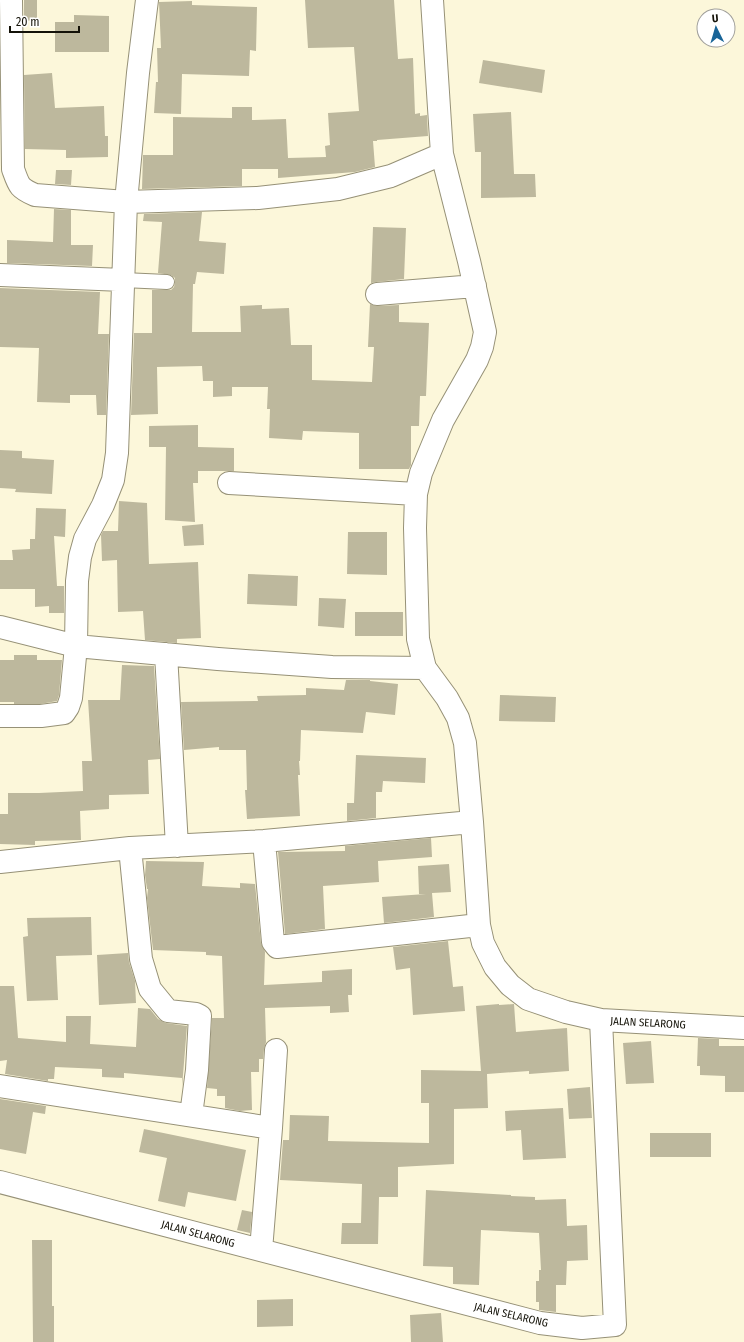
<svg xmlns="http://www.w3.org/2000/svg" width="744" height="1342" viewBox="0 0 744 1342" font-family="'Fira Sans Condensed',sans-serif">
<rect width="100%" height="100%" fill="#fcf7da"/>
<path fill="#bdb89d" d="M24,0h13v20l-13,1z
M305,0h89l4,59 15,-1 2,56 5,-1v3l7,-1 1,21 -51,4v1h-4l2,26 -20,5 -77,6v-9h-36v17l-100,3 1,-34h30v-38l59,1v-11h20v13l34,-1 2,39 38,-1 -1,-11 5,-1 -2,-32 31,-2 -5,-64 -46,1z
M192,1v4l65,2 -1,44 -6,-1 -1,26 -67,-2 -1,40 -27,-1 2,-31h2l-1,-34h4l-2,-46z
M74,15l35,1v36h-54v-30h19z
M483,60l62,10 -3,23 -63,-10z
M52,73l3,35 49,-2 1,30h3v21l-42,1v-8l-41,-1 -1,-74z
M511,112l3,62h21l1,23 -55,1v-46h-6l-2,-38z
M56,170h16l-1,15 -16,-1z
M54,209l17,1v35h22l-1,21 -85,-3v-23l46,2z
M202,212l-3,29 27,2 -2,31 -27,-2 -2,12h-2l-1,48h49l-1,-26 22,-1v4l27,-1 2,37h21v35l60,2 2,-35h-6l2,-43 8,2 21,-1v17l30,1 -3,73h-6l-1,30h-8v39l-2,4h-50v-36l-56,-2 -1,9 -33,-2 1,-29h-3l1,-22h-36v9l-19,1v-16h-10l-1,-15 -45,1 1,47 -27,1 3,-82h18v-43h19l3,-3 1,-4v-5l-4,-3 -13,-2 4,-51 -19,-1 1,-7z
M373,227l33,1 -2,51 -28,3 -5,1z
M0,288l100,4 -2,42h11l-3,81h-9l-1,-20h-26v8l-33,-1 2,-54 -39,-1z
M198,425v22l36,1v23h-36v12h-5l2,39 -30,-2 1,-73h-17v-21z
M0,450l22,1v7l32,2 -2,34 -37,-2 1,-3 -16,-1z
M119,501l28,2 2,61 49,-2 3,76 -24,1v4l-32,-3 -2,-29 -25,1 -1,-52 -15,1 -1,-26 2,-4h15z
M36,508l30,1 -1,28 -11,-1 3,50h7v27h-15v-7l-14,1v-18h-35v-29h13l-1,-10 18,-1v-10h5z
M203,524l1,21 -20,1 -2,-20z
M348,532h39v43l-40,-1z
M248,574l50,2 -1,30 -50,-2z
M319,598l27,1 -2,29 -26,-2z
M355,612h48v24h-48z
M14,655h23v5h25l-3,35 -2,6 -17,3h-26v-2h-14v-42h14z
M122,665l32,1 6,93 -12,1 1,34 -40,1v14l-29,2 1,29 -46,1v4l-35,-1v-30h8v-21h31l44,-2 -1,-30h10l-4,-61h32z
M346,680h24v1l28,3 -3,31 -29,-3 -3,21 -62,-3 -1,31h-1l1,14h-2l2,41 -53,3 -2,-29h2l-1,-40h-27v-3l-35,3 -3,-48 77,-1 -1,-5 49,-1v-7l38,2z
M500,695l56,2 -1,25 -56,-1z
M356,755l70,3 -1,25 -42,-2 -1,11h-6v26l-29,3v-18h7z
M431,838l1,19 -54,4 1,21 -56,4 2,43 -40,5 -7,-82 67,-1v-5z
M146,861l58,1 -2,24 38,2v-5l15,1 6,59 4,9 -1,33 58,-3v-11l30,-2v26h-4l1,17 -19,1v-7l-65,2 1,34 -2,7 -1,10h-4v13h-8l1,38 -12,1 -15,-3v-12h-8v-7l-10,-1 5,-70h12l-2,-62 -16,-1v-3l-53,-2 -6,-52 1,-9h-1l-2,-14z
M449,864l2,28 -19,1 2,24 -50,6 -2,-26 44,-3h-7l-1,-28z
M91,917l1,38 -36,1 2,44 -31,1 -4,-64 5,-1 -1,-18z
M448,941l5,46 10,-1 2,25 -52,4 -3,-47 -14,2 -3,-23z
M128,953l1,9 6,19 1,22 -37,2 -2,-50z
M0,986h14l4,52 48,4v-26h25l-1,28 46,3 2,-39 12,1 8,10 8,4 21,3 -5,61v-9l-58,-5v5l-22,-1v-8l-47,-2 -1,12h-6v2l-43,-7 2,-14 -7,1z
M499,1004v1l15,-1 2,28 51,-4 2,43 -40,3v-3l-42,3 1,34 -34,1v55l-56,3v30h-19l-1,47h-37l1,-21h19l1,-39 -82,-4 3,-40h6l1,-25 39,1 -1,25 101,2v-40h-8v-33l60,1 -5,-65z
M698,1038l21,1v7h25v46h-19v-16l-25,-1v-9h-3z
M651,1041l3,42 -28,1 -3,-41z
M590,1087l2,31 -23,1 -2,-30z
M0,1099l46,7 -1,8 -12,-2 -7,42 -26,-5z
M563,1108l3,50 -43,2 -2,-30 -15,1 -1,-20z
M144,1129l102,21 -10,51 -48,-9 -3,15 -27,-6 9,-43 -28,-6z
M650,1133h61v24h-61z
M426,1190l85,5v1l24,1v3l31,-1 1,27 20,-1 1,35 -21,1 -1,24h-10v27l-17,-2v-8h-3v-21h3v-11h2l-2,-37 -58,-3 -2,55 -26,-1v-17l-30,-1z
M242,1210l10,2 -2,21 -13,-3z
M32,1240h20v66h2v36h-21z
M293,1299v27l-36,1v-27z
M441,1313l2,29h-32l-1,-27z"/>
<g fill="none" stroke-linecap="round" stroke-linejoin="round">
<defs>
<path id="service" d="M123,280l44,2"/>
<path id="minor" d="M11,0l2,169c6,17 6,19 22,26l91,7 132,-4 80,-9 53,-13 51,-22
M432,0l10,154 27,107 16,71 -3,15 -5,13 -34,60 -22,53 -5,21 -1,34 3,111 7,29 22,30 11,20 7,25 7,79 7,103 4,18 12,24 15,18 18,14 38,13 35,8
M0,275l123,5
M377,294l98,-8
M229,483l187,11
M0,627l76,19 142,13 114,8 93,1
M166,654l11,192
M0,716h41l23,-3 4,-6 3,-9 5,-52 1,-65 3,-24 5,-18 18,-34 10,-25 4,-27 9,-251 12,-129 9,-73
M264,841l9,101 4,5 202,-22
M130,848l11,111 9,30 18,22 28,3 4,2 -3,54 -6,45
M0,862l130,-14 134,-7 208,-19
M0,1086l271,42
M0,1182l540,141 42,5 33,-3 -14,-305 143,8
M261,1250l10,-122 5,-78"/>
</defs>
<use href="#service" stroke="#969177" stroke-width="16"/>
<use href="#minor" stroke="#969177" stroke-width="24"/>
<use href="#service" stroke="#fff" stroke-width="14"/>
<use href="#minor" stroke="#fff" stroke-width="22"/>
</g>
<g text-anchor="middle" dominant-baseline="central" stroke-width="3" stroke-linejoin="round" paint-order="stroke">
<g font-size="11" fill="#141208" stroke="#fff">
<text transform="translate(648 1023) rotate(3)">JALAN SELARONG</text>
<text transform="translate(198 1234) rotate(15)">JALAN SELARONG</text>
<text transform="translate(511 1315) rotate(13)">JALAN SELARONG</text>
</g>
</g>
<g transform="translate(716 28) rotate(355)"><circle r="19" fill="#ffffff" stroke="#a1a09c"/>
<path d="M0-3L7 15L0 10L-7 15Z" fill="#186497"/>
<text y="-6" font-size="11" font-weight="bold" text-anchor="middle" fill="#141208">U</text>
</g>
<path d="M10 26v6h69v-6" fill="none" stroke="#141208" stroke-width="2"/>
<text x="16" y="26" font-size="12" fill="#141208" stroke="#ffffff" stroke-width="3" paint-order="stroke">20 m</text>
</svg>
